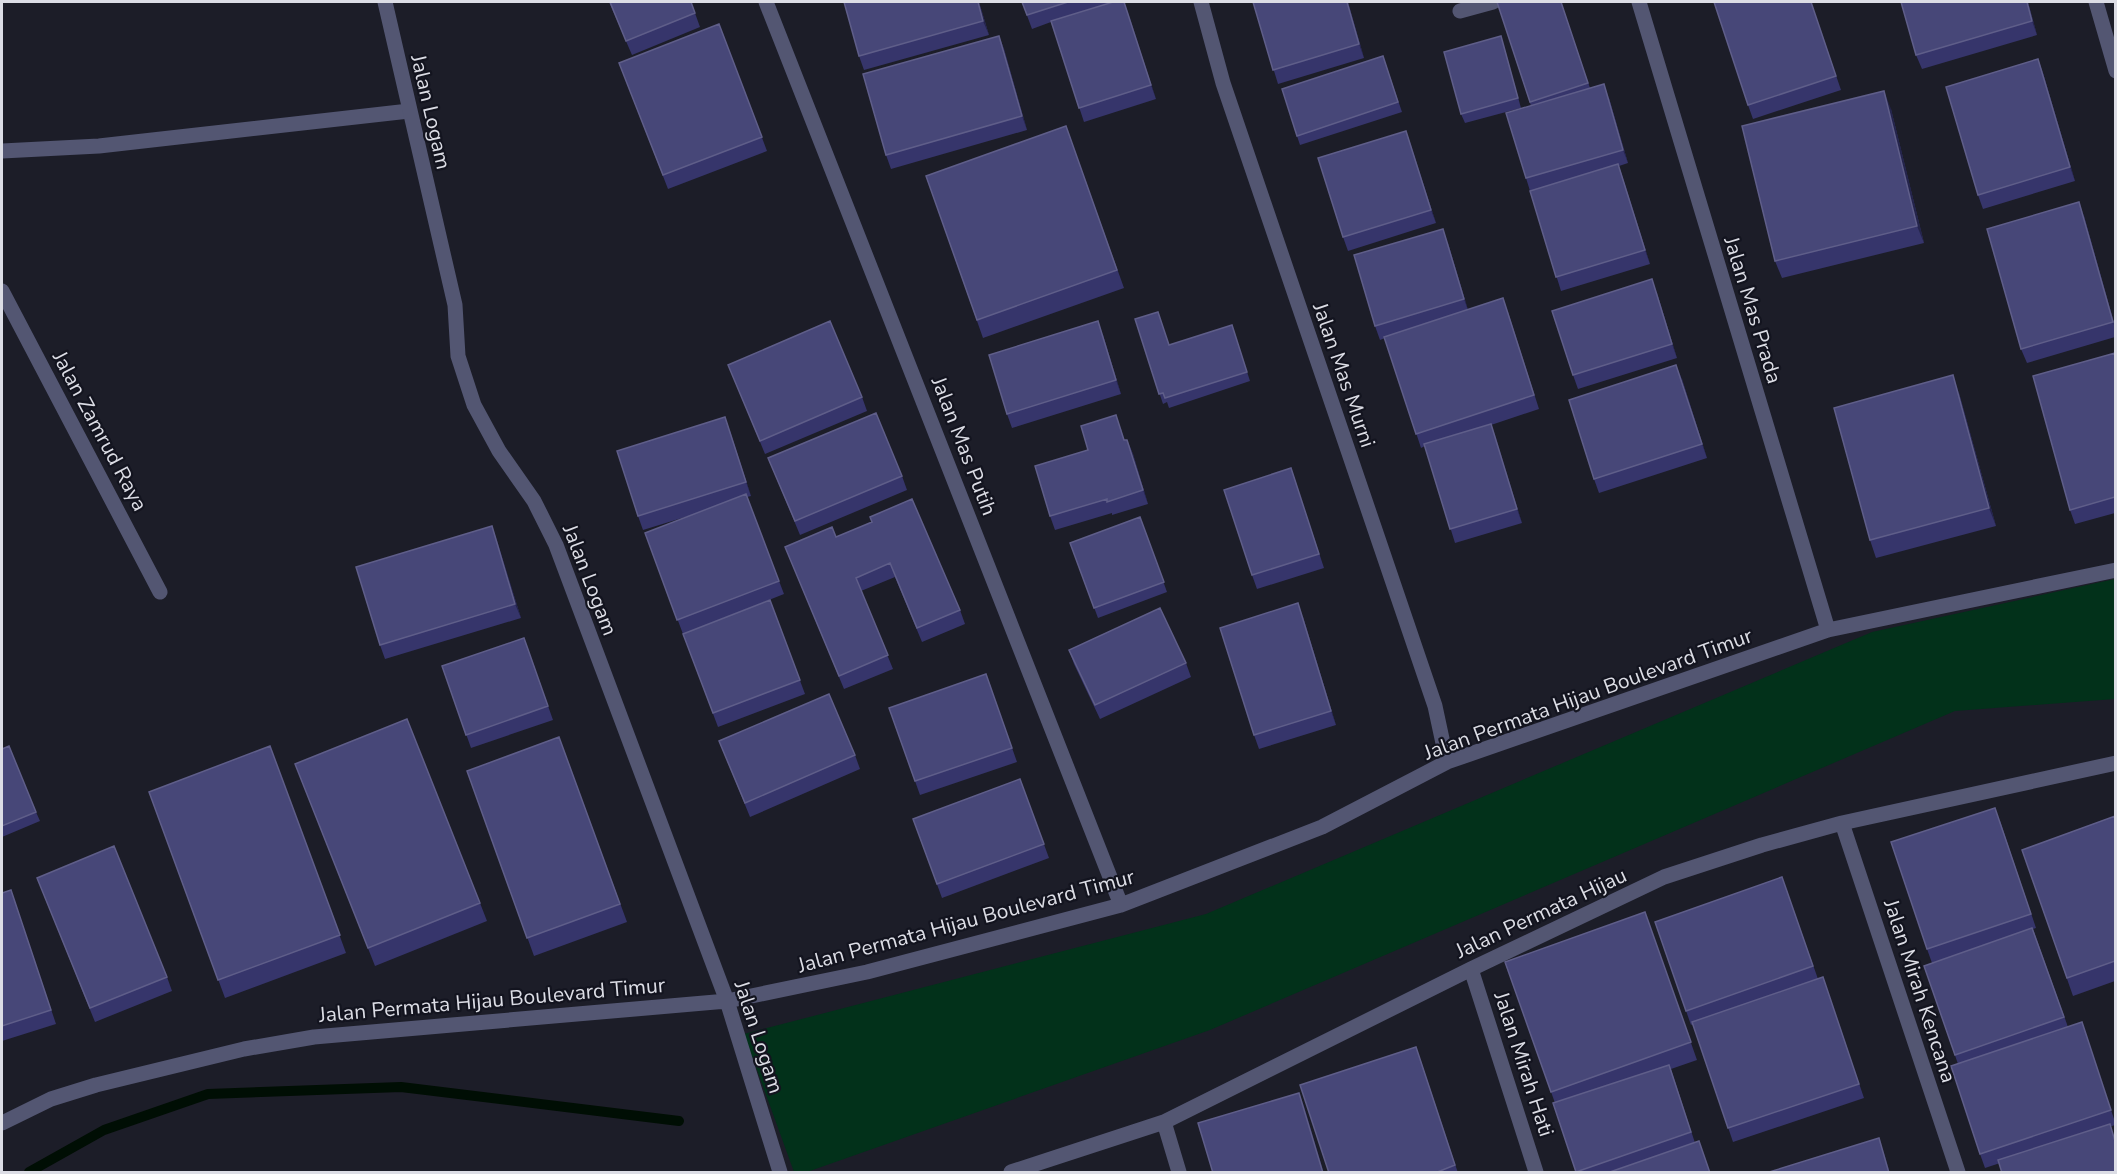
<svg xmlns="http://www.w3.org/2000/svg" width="2117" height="1174" viewBox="0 0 2117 1174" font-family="'Nunito Sans',sans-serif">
<rect width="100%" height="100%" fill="#1c1d28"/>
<path fill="#02311a" d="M2115,579v120l-160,12 -745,319 -403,142h-13l-50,-138 462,-120 666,-282z"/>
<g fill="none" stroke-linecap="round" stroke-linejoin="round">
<path stroke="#000e04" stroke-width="10" d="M29,1172l75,-42 104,-36 193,-7 278,34"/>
<path stroke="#535672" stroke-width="15" d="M2,151l97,-5 310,-35"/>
<path stroke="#535672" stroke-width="15" d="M385,2l70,303 3,51 16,49 25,46 35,50 22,44 171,456 53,171
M766,2l355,903
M1201,2l22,81 212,623 12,56
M1639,2l189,628
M2096,2l20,69
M1460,11l33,-9
M2,291l158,301
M1842,823l116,349
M1471,969l65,203
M1164,1122l15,50
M2,1123l49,-24 45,-14 148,-36 70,-12 413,-36 140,-29 254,-67 201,-78 125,-65 381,-132 288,-60
M1011,1172l153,-50 307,-153 193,-92 98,-32 80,-22 274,-60"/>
</g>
<path fill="#36356b" d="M609,2h82l9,25 -68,28z
M844,2h135l10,33 -125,35 -5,-14z
M1022,2h102l32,97 -72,23 -33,-100 -19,7z
M1253,2h95l16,56 -86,26z
M1497,2h64l29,86 19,10 19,65 -9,3 31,98 -89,27 -35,-113 5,-72z
M1811,2l30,88 -88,29 -5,-14z
M1901,2h127l9,33 -115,34 -6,-14z
M719,24l48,127 -99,38 -49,-126z
M999,36l5,13 23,81 -136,39 -5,-14z
M1504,46l17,62 -56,15 -4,-9z
M1383,56l19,56 -102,33 -3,-9z
M2038,59l5,14 32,108 -92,28 -5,-14z
M1891,109l33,134 -142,35 -7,-17z
M1066,126l58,162 -141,50 -57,-162z
M1406,131l30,92 -88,28 -5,-14z
M2084,216l31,110v11l-88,26 -6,-14z
M1448,243l20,67 40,2 31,97 -48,16 31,98 -67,20 -30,-97 -4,2 -36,-110 -5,2 -5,-14z
M1657,293l20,65 -99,31 -5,-14z
M1135,319l34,26 63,-20 18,56 -81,27 -2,-6 -4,2z
M1103,335l18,59 -109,34 -5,-14z
M2115,353v160l-40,11 -5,-14z
M728,365l134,32 5,14 -102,43z
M1682,379l25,79 -108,35 -5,-14z
M1959,393l37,133 -120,32 -6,-18z
M1121,429l3,11h3l6,14 15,50 -36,11v-2l-57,17 -5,-14 38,-66z
M730,431l21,65 -4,1 37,97 -101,40 -38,-101 50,-19 -52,16 -5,-14z
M768,458l134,18 5,14 -107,45z
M1291,468l33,100 -67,21 -5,-14z
M1140,517l27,75 -69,26 -28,-75z
M872,522l88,88 5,14 -43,18 -27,-65 -34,14 32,78 -49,20 -59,-142 51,-10z
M492,526l29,92 -136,41 -5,-14z
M770,600l35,94 -87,33 -35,-93z
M1303,617l33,108 -77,24 -5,-14z
M524,638l29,82 -82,28 -29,-82z
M1069,650l117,13 5,14 -91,42 -26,-55z
M986,674l31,88 -97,33 -31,-87z
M559,737l68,185 -93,34 -67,-185z
M719,741l136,14 5,14 -110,48z
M270,746l76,207 -121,45 -76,-206z
M2,749l34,63 4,9 -38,16z
M295,764l185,139 7,18 -112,45z
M1020,779l29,79 -107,40 -29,-79z
M2115,816v165l-42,15 -51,-146z
M2000,821l36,107 -3,1 35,98 14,-5 33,100v3l-130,43 -5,-14 -22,-90 -34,-98 8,-3 -5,-14z
M1782,877l36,102 5,-2 41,121 -131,44 -40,-118 -2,1 -36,-103z
M37,878l130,99 5,14 -77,31z
M11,890l45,134 -54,17v-148z
M1645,912l52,148 -26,9 24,74 15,30h-134l-23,-70h2l-50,-141z
M1421,1061l37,112h-129z"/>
<path fill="#24244b" d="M978,2h1l10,33 -6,-14z
M1124,2l4,10 28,87 -5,-14z
M1347,2h1l16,56 -5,-14z
M2027,2h1l9,33 -5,-14z
M999,36l5,13 23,81 -5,-14z
M2038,59l5,14 32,108 -5,-14z
M1604,84l5,14 19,65 -5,-13z
M1884,91l7,18 33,134 -7,-17z
M1406,131l5,14 25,78 -5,-13z
M1618,164l5,14 27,86 -5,-14z
M2079,202l5,14 31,112 -2,-6z
M1443,229l5,14 21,70 -5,-14z
M1652,279l5,14 20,65 -5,-14z
M1098,321l5,14 18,59 -5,-14z
M1676,365l6,14 25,79 -5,-14z
M1953,375l6,18 37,133 -7,-18z
M725,417l5,14 21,65 -5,-14z
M1491,424l5,14 26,85 -5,-14z
M1127,440l6,14 15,50 -5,-14z
M492,526l5,14 24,78 -6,-14z
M1298,603l5,14 33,108 -5,-14z
M1299,1093l5,13 20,67h-1z
M1879,1138l6,18 5,17h-1z"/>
<path fill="#474778" stroke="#5f5e89" stroke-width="1.5" d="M610,2h81l4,11 -69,28z
M844,2h134l5,19 -124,35z
M1022,2h46l-41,13z
M1113,2h11l27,83 -72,23 -28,-87z
M1253,2h94l12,42 -86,26z
M1497,2h64l27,81 -58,19z
M1714,2h97l25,74 -88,29z
M1901,2h126l5,19 -116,34z
M719,24l43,113 -99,38 -44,-112z
M999,36l23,80 -136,39 -23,-81z
M1501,36l17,62 -57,16 -17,-62z
M1383,56l15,46 -101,34 -15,-47z
M2038,59l32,108 -92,28 -32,-108z
M1604,84l19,66 -97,28 -20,-65z
M1884,91l33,135 -142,35 -33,-135z
M1066,126l51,144 -140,50 -51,-144z
M1406,131l25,79 -88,27 -25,-79z
M1618,164l27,86 -89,27 -26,-86z
M2079,202l34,120 -92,27 -34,-120z
M1443,229l21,70 -89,27 -21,-71z
M1652,279l20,65 -99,31 -21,-64z
M1503,298l31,97 -118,39 -32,-97z
M1158,312l11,33 63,-20 15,47 -82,26 -2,-5 -4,1 -24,-75z
M830,321l32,76 -102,44 -32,-76z
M1098,321l18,59 -109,34 -18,-59z
M2115,353v144l-45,13 -37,-134z
M1676,365l26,79 -108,35 -25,-79z
M1953,375l36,133 -119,32 -36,-132z
M876,413l26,63 -107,45 -27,-63z
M1116,415l8,25h3l16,50 -36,12v-3l-57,17 -15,-50 53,-16 -7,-24z
M725,417l21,65 -108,34 -21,-65z
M1491,424l26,85 -67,20 -26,-85z
M1291,468l28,86 -67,21 -28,-85z
M746,494l33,87 -102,39 -32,-87z
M912,499l48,111 -43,18 -27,-65 -34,15 32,77 -49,21 -54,-129 47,-20 4,10 36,-15 -2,-5z
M1140,517l24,65 -70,26 -24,-65z
M492,526l23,78 -135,41 -24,-78z
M770,600l30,80 -87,33 -30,-79z
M1298,603l33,108 -77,24 -34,-107z
M1160,608l26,55 -91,42 -26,-55z
M524,638l24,68 -82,29 -24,-69z
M986,674l26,74 -97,33 -26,-73z
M829,694l26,61 -110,48 -26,-62z
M407,719l73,184 -112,45 -73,-184z
M559,737l61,167 -93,34 -60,-167z
M9,746l27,66 -34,14v-77z
M270,746l70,189 -122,45 -69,-188z
M1020,779l24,65 -107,40 -24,-65z
M1995,808l36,106 -104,35 -36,-107z
M2115,816v145l-48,17 -45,-128z
M114,846l53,131 -77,31 -53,-130z
M1782,877l31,89 -127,45 -31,-89z
M11,890l40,120 -49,16v-133z
M1645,912l46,130 -140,50 -46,-130z
M2032,928l32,89 -109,38 -31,-89z
M1823,977l36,107 -131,44 -36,-106z
M2082,1022l29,88 -131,44 -29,-88z
M1416,1047l39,118 -20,8h-106l-29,-88z
M1669,1065l22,67 -115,40 -23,-69z
M1299,1093l24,80h-110l-15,-50z
M2110,1124l5,17v32h-113l-4,-13z
M1879,1138l10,35h-123z
M1699,1141l11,32h-103z"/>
<g text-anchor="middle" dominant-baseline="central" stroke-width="4.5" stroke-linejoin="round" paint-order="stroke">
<g font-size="21" fill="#dcdde5" stroke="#13141f">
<text transform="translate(431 112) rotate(77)">Jalan Logam</text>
<text transform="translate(1753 310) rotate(73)">Jalan Mas Prada</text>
<text transform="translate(1344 375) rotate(71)">Jalan Mas Murni</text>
<text transform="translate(100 431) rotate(62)">Jalan Zamrud Raya</text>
<text transform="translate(964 446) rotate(69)">Jalan Mas Putih</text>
<text transform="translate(590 580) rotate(69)">Jalan Logam</text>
<text transform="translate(1588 694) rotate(-20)">Jalan Permata Hijau Boulevard Timur</text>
<text transform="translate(1541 913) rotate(-25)">Jalan Permata Hijau</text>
<text transform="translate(966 921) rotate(-15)">Jalan Permata Hijau Boulevard Timur</text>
<text transform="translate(1920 991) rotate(72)">Jalan Mirah Kencana</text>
<text transform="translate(492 1000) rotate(-5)">Jalan Permata Hijau Boulevard Timur</text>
<text transform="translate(759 1037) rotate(72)">Jalan Logam</text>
<text transform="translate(1524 1064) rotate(72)">Jalan Mirah Hati</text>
</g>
</g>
<rect width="2117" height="1174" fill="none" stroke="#dcdde5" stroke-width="6"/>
</svg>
